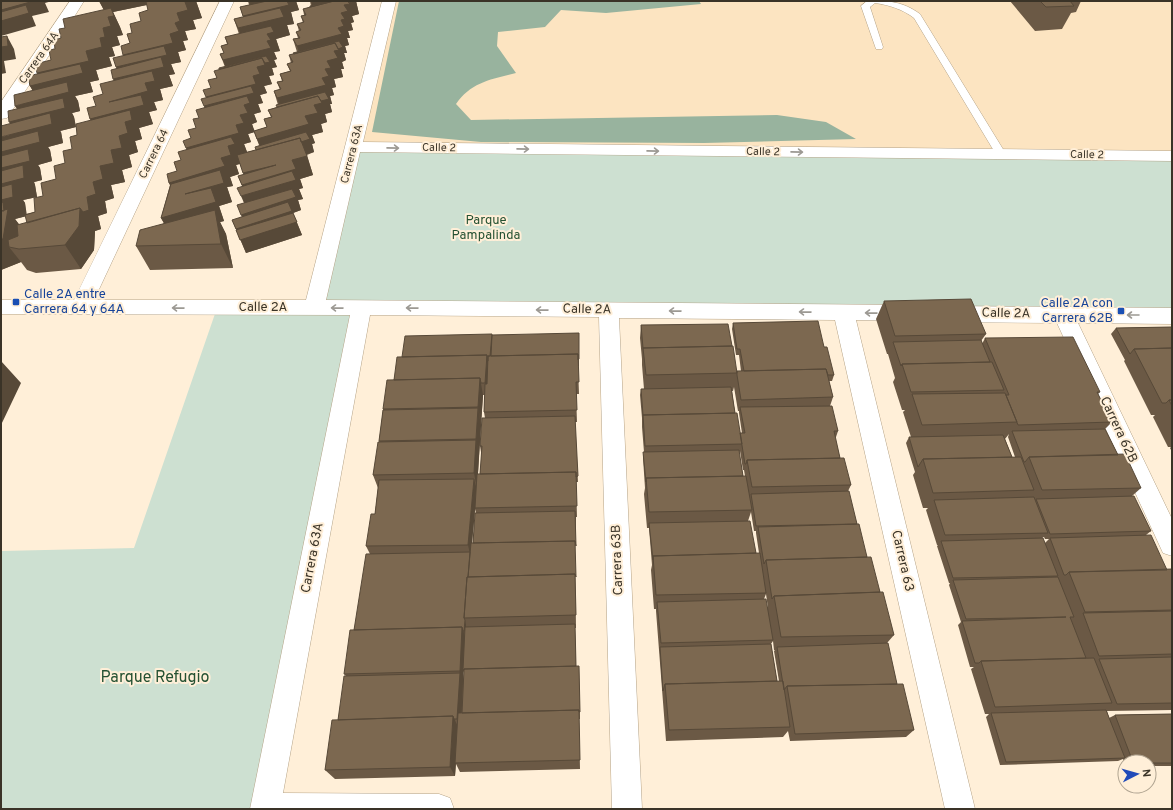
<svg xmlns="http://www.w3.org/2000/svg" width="1173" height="810" viewBox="0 0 1173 810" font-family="Overpass,sans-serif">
<rect width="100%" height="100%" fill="#ffefd8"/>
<path fill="#fce4c1" d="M389,1h783v155l-818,-9z"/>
<path fill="#cde0d1" d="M354,147l818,9v160l-811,-8 -96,501h-264v-258l133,-3 83,-240 97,-1z"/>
<path fill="#98b39e" d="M399,1h300l2,3 -95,9 -45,-3 -16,17 -47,5 -1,14 19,27c-24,6 -45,9 -60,31l15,16 306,-5 49,7 30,17 -152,4 -223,-1 -109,-10z"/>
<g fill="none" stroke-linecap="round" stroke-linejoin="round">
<defs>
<path id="service" d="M867,1c22,0 35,0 53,13l86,140 -1,2h-8l-83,-138c-12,-9 -25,-13 -39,-15l-5,4 13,40 -1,2h-6l-15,-43z"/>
<path id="minor" d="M70,1h14l-18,29 -59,88 -6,1v-17z
M220,1h14l-140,299h212l76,-299h14l-33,141 809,9v10l-812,-9 -34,148 583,5 7,3 3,5 -3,5 -7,3 -53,-1 119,489h-30l-110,-489 -216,-2 23,491h-30l-13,-492 -229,-2 -87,478 156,1 11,4 4,11h-204l100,-494 -349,-1v-14h73z
M947,306l225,2v16l-94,-1 94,196v37l-9,-3 -106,-230 -110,-1 -7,-3 -3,-5 3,-5z"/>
</defs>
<use href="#service" stroke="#b5a387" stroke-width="1"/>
<use href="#minor" stroke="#b5a387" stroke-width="1"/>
<use href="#service" fill="#fff" fill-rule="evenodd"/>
<use href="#minor" fill="#fff" fill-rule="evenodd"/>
</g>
<path fill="#6b5945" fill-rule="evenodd" d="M99,1h97l6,17 -9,2 3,9 -11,2 3,9 -5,1 3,9 -8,2 3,10 -10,2 4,10 -6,1 4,11 -13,3 3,11 -9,2 3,8 -8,2 4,12 -14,4 3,11 -7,2 3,11 -9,3 3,12 -10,3 3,12 -14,3 3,13 -9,3 2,12 -9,3 3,13 -6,2 -1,19 -13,19 -45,4 -9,-3 -6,-8 -20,8 9,-147 7,-14 16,-18 -3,-5 7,-12 14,-14 4,-11 6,-11 4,-10 39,-18zM147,5l1,5 -7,11 -9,12 -2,10 -6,13 -8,11 1,1 -3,12 -18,26 -6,13 1,1 -14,15 -5,14 -7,14 -9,16 -13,17 -8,16 -9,2 -1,-11 -2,-3 14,-3 -2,-12 -1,-3 8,-2 -2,-12 -2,-3 14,-4 -2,-11 -2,-3 15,-4 -2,-11 -1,-1 16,-4 -2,-10 -2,-4 8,-2 -2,-10 -3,-5 18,-4 -3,-10 9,-2 -3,-10 16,-4 -3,-9 6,-1 -3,-9 8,-2 -3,-9 6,-1 -3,-8 -7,-15zM26,216l1,7 -8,2 -4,-6z
M248,1h48l3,9 -8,2 3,12 -7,1 3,10 -14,4 4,12 -6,1 3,7 -3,1 3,7 -5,1 2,7 -5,1 3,8 -8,2 3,7 -7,2 3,8 -5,1 3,8 -7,2 3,8 -5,2 2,7 13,-4 -3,-8 7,-2 -3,-7 9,-3 1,-2 -4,-14 6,-1 -3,-8 5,-1 -2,-7 10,-3 -3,-7 4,-1 -2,-8 5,-1 3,-2 -4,-13 5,-1 -2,-6 3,-1 -2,-7 6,-1 -2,-7 3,-1 -1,-6 7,-2 1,-1 -1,-5h46l3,13 -7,2 2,6 -3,1 2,7 -5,1 2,7h-3l2,7 -4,1 2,7h-3l2,7 -4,2 2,7h-3l2,8 -9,2 2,8 -4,1 2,7 -4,1 2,8h-2l2,8 -7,2 2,8 -6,2 2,8 -11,3 3,8 -3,1 2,8 -7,3 6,20 -13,4 3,9 -4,1 4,10 -5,1 3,10 -8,3 9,22 -56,18 -14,-33 10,-3 2,-14 -2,-17 -4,-10 6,-1 -4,-11 -4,1 3,9 -9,3 3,9 -6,1 5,15 -13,4 5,15 -4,1 6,12 7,34 -83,2 -14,-24 28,-23 -3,-5 9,-33 -1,-2 8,-12 14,-33 5,-10 3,-10 5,-10 3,-10 4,-10 5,-10 3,-9 6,-2 -5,-13 4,-1 -3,-7 6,-2 -2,-7 14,-3 -5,-15 9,-2 -3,-10 9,-2zM254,132l5,13 -3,5 -9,2 -3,-8 7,-2 -3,-8z
M1010,1h71l-5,11 -5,1 -9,16 -27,2z
M884,301l102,33 -5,7 1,3 3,-6 115,54 -2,2 14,28 -7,7 13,26 23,33 -9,8 19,35 -5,4 21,35 5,-1v141l-65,1 2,7 6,-3 57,-1v52h-23v-4h-24v2l-2,-5 -5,2 -118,4 -14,-48 3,-3h-4l-14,-45 3,-2h-4l-12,-42 3,-3 -12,-37 1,-2h-1l-12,-37 1,-1h-1l-11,-35 2,-2h-5l-10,-33 2,-3 -9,-29 3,-6h2l-8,-25 2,-2h-3l-9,-28 2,-4 -7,-24h-1l-11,-35zM1009,434l-1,3 7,20h-3l-7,-18zM1044,537l1,2h4l-4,4 -3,-5z
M733,323l91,24 10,28 -2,6h-3l4,16 -3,9 8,25 -2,6h-1l5,21 11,27 -3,6 9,33 -1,1 11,32 13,35 14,43 -7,8 10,41 17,46 -8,7 -116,4 -2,-10 -5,6 -117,4 -10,-130v-2h-2l-3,-39 1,-5 -3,-37h-2l-3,-34 1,-6 -2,-30 1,-6 -2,-25v-9l-2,-23 1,-6h3l-2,-24v-6l-2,-21 1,-13 96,46h4l-2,-16h-3l-4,-26zM734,387l4,24h1v2l3,20h-2l-5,-20 -3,-22h1zM740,451l3,19h1l1,6h-2l-4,-22zM751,512l3,19h2v2l3,20h-3l-8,-32zM766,594l2,14v1l-4,-10zM773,641l1,9h1l-1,1 5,30h-2l-6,-37z
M1172,327v125l-2,-4 1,-1h-3l-15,-30 2,-2h-4l-27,-54 1,-1 -14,-26 5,-6z
M579,333v33h-1l1,28h-3l1,28h-2l3,60h-2l1,35h-1l-1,34 1,77h-1l1,38h3l1,53h-1l1,50 -120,3 -4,-8 -1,12 -120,3 -10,-9 13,-50 8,-44 -2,-2 10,-44 16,-76 -4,-8 9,-32 3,-26 -5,-13 6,-33 4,-32v-1l19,-52 90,-18zM483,395h2l-1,17 1,6 -5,28 1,6h1l-2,22h-2zM475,509l1,4 -3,30h-1zM463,671l1,2 -1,8z"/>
<path fill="#574938" d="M6,1h46l-7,2 4,9 -17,4 4,10 -35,10v-26z
M99,1h51l1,3 -38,8 7,15 3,8 -6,1 3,9 -8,2 3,9 -6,1 3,9 -16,4 3,10 -9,2 3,10 -18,4 3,5 2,10 -8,2 2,4 2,10 -16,4 1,1 2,11 -15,4 2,3 2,11 -14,4 2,3 2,12 -8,2 1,3 2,12 -14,3 2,3 2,13 -12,3 11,14 -17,14 12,15 -20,8v-133l16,-4 -8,-11 14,-4 -8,-12 23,-6 -8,-14 12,-3 -5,-10 49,-22 14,-13 3,-10 3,-14z
M188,1h8l6,17 -9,2 3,9 -11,2 3,9 -5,1 3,9 -8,2 3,10 -10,2 4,10 -6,1 4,11 -13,3 3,11 -9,2 3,8 -8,2 4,12 -14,4 3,11 -7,2 3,11 -9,3 3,12 -10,3 3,12 -14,3 3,13 -9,3 2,12 -9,3 3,13 -6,2 -1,19 -13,19 -16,-24 15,-37 13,-26 7,-16v-28l-10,-19 19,-17 14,-4 -10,-19 8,-2 -5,-10 12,-3 -5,-9 47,-21 5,-11 2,-10 8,-11z
M254,1h42l3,9 -8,2 3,12 -7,1 3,10 -14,4 4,12 -6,1 3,7 -3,1 3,7 -5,1 2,7 -5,1 3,8 -8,2 3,7 -7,2 3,8 -5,1 3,8 -7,2 3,8 -5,2 3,8 -7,2 3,8 -7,2 3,8 -5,11 -6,2 3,9 -9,3 3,9 -6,1 5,15 -13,4 5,15 -4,1 6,12 7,34 -12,-24 -50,-8 -10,-18 18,-16 -10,-19 26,-16 -9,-19 26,-22 -8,-20 5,-1 -3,-8 22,-24 -5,-13 22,-14 -7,-18 9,-2 -4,-10 10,-3 -4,-11z
M311,1h45l3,13 -7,2 2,6 -3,1 2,7 -5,1 2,7h-3l2,7 -4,1 2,7h-3l2,7 -4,2 2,7h-3l2,8 -9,2 2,8 -4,1 2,7 -4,1 2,8h-2l2,8 -7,2 2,8 -6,2 2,8 -11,3 3,8 -3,1 2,8 -51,15v-14l-6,-14 25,-27 -5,-14 24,-39 -4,-13 17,-34z
M7,36l7,13 2,10 -12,2 2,12 -5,1v-27z
M307,156l6,19 -13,4 3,9 -4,1 4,10 -5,1 3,10 -8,3 9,22 -56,18 -10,-24 10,-3 -5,-11 7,-3 -7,-16 5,-1 -4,-10 5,-2 -4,-10z
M492,334v7l-1,26 -1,-6z
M487,355l2,13 -2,27 -2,-12z
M1,361l20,22 -20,42z
M480,378l3,17 -2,29 -3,-17z
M478,408l3,17 -2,31 -3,-17z
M476,440l3,16 -2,33 -3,-16z
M474,479l3,11 -6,63 -1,1 -2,-9z
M465,620l1,5v10l-2,-4z
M462,627l3,9 -4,90 -4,-7z
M453,716l5,11 -3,49 -5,-9z"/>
<path fill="#7c6850" stroke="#574938" d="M1,1h33l-33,9z
M150,1h38l-3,1 3,8 -11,3 3,8 -5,2 4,8 -9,3 3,9 -50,12 -2,-9 9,-3 -3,-9 5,-1 -2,-9 11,-3 -2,-8 9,-3 -2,-8z
M267,1h20l2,4 -46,11 -3,-9z
M332,1h2l-24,6v-1z
M334,1h14l2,3 -6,1 4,6 -7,2 4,6 -4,1 3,6 -6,2 4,6 -45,12 -4,-7 7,-1 -4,-6 5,-2 -4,-6 7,-2 -3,-6 5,-1 -3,-6z
M348,1h8l-7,2z
M1040,1h30l4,5 -28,1z
M26,5l3,8 -28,8v-9z
M111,8l3,8 -6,1 3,9 -8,2 2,9 -5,1 2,9 -16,4 3,10 -52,12 -2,-9 16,-4 -2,-10 6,-1 -1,-9 7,-2 -2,-9 6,-1 -2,-9z
M280,8l4,9 -46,11 -4,-9z
M271,26l3,6 -7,2 4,6 -4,1 4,7 -48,12 -3,-6 4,-1 -3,-7 7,-2 -3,-7z
M7,36l1,10 -7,1v-10z
M339,41l4,6 -5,2 -3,-6 -41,11 -1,-1z
M335,43l4,7 -5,1 4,7 -11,3 4,7 -6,1 4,7 -7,2 4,7 -49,13 -3,-7 7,-2 -4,-7 6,-1 -3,-7 11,-3 -4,-7 6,-2 -4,-7z
M164,46l3,9 -51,12 -3,-9z
M266,56l4,6 -5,1 -3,-5 -43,11v-1z
M161,57l3,10 -51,12 -2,-9z
M262,58l3,7 -8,2 3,7 -7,2 3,8 -50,13 -3,-7 8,-2 -3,-8 9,-2 -3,-7z
M80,64l3,9 -53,13 -2,-10z
M152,71l3,10 -10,2 3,8 -39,11 32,-7 3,10 -54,14 -3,-11 9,-2 -3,-9 10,-3 -3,-10z
M67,82l2,10 -54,14 -1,-11z
M251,86l3,7 -50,13 -3,-7z
M325,92l4,7 -8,2 -3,-5 -41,11 -1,-2z
M247,96l3,7 -6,2 4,8 -8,2 4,8 -8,2 3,8 -53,15 -3,-7 8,-3 -3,-8 8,-2 -3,-9 6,-1 -3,-8z
M318,96l4,7 -8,2 4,8 -13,3 4,8 -52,15 -3,-8 13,-4 -3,-8 8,-2 -4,-7z
M63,98l2,10 -56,14 -1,-11z
M130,110l2,10 -7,2 3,11 -9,3 3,12 -11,2 3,13 -14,3 3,13 -10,3 3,12 -9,3 2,13 -6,2 -3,-4 -53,15 -2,-8 10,-3 -1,-14 9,-2 -2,-13 15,-4 -2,-13 11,-3 -2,-12 9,-2 -2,-12 7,-2 -1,-11z
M50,113l2,11 -51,13v-11z
M38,131l2,11 -39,10v-11z
M306,132l4,7 -9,3 -1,-4 -44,12 -1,-3z
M231,137l4,7 -7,2 3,9 -10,3 4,8 -56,17 -2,-9 10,-3 -3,-9 7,-2 -3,-8z
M300,138l7,18 -15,4 4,9 -54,16 -4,-9 38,-11 -33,8 -6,-18z
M28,149l2,12 -29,7v-12z
M23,165l1,13 -23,6v-13z
M220,170l4,13 -39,11 26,-6 5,14 -55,16 10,-34z
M292,171l4,9 -55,16 -4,-8z
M12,184l1,13 -12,3v-13z
M292,189l4,8 -55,18 -4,-10z
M3,202l1,9h-3v-8z
M288,202l4,9 -56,18 -4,-9z
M80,208l-1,18 -14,19 -46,4 -10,-2 -1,-7 10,-4 -1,-11z
M8,209l-5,30h-2v-28z
M215,210l6,34 -85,2 4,-16z
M293,213l4,9 -57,18 -4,-10z
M971,299l15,35 -91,2 -11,-35z
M818,321l6,26h3l7,28h-6l-2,-6 -82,2 -4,-22h-3l-4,-26z
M728,324l4,22 -89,2 -2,-23z
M1172,327v21l-38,1 -4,5 -14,-26z
M579,333v26l-1,1v-6l-87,2 1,-21z
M492,334l-2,22h-2v5h-1v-6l-85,2 3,-21z
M1073,337l27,55h-3l15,30 -94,3 -12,-30h3l-24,-57z
M981,340l9,22 -88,2 -1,2 -8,-24z
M733,346l4,27 -91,2 -3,-27z
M1172,348v52h-3l-3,3h-4l-28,-54z
M578,354l1,28h-3l1,28 -93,2 1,-28h2l1,-28z
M487,355l-2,28h-4l-1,-5 -86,2 3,-23z
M992,362l12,28 -93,2 -9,-28z
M826,369l7,28 -92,3 -4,-25v-4z
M480,378l-2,29 -95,2 4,-29z
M731,387l4,26 -92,2 -2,-26z
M1005,393l12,29 -95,3 -10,-31z
M1169,400h3v6z
M832,406l6,25h-4l6,27 -93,2 -1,4h-1l-5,-31h5l-5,-26z
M478,408l-2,31 -97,2 4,-31z
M737,413l5,31 -97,2 -2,-31z
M575,416l3,60 -2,1v-5l-96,2 2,-28h-2l2,-28z
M1105,429l13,26 -89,2 -4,5h-1l-12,-31z
M1003,435l9,22 -89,2 -5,8 -9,-30z
M476,440l-2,33 -101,2 5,-33z
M739,450l4,26 -97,2v4l-3,-30z
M1125,454l16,34 -99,2 -13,-33z
M1021,457l13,33 -101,3 -10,-34z
M844,458l7,27 -99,2 -5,-27z
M576,472l1,34 -102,2 2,-34z
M746,476l6,34 -103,2 -3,-34z
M474,479l-6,66 -102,1 5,-32h4l4,-34z
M849,491l8,33 -101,2 -5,-32z
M1134,496l17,35 -101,3 -14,-35z
M1034,497l14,36 -103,2 -11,-35z
M575,511l1,35 -1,-5 -102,2 2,-30z
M750,521l6,32 -103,3v4l-4,-37z
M859,524l8,33 -101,3 -2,4 -6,-37z
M1151,535l16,35 -98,2 -3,3h-2l-14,-37z
M1043,538l15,38 -105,2 -12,-37z
M575,541l1,36 -1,-3 -107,3 3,-34z
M470,552l-2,25h-1l-3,41 1,2 -1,11h-1l-1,-4 -108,3 12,-76z
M760,553l6,40 -110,2 -3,-39z
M871,557l9,35 -106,4 -2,3 -6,-39z
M1172,569v41l-87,2 -16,-40z
M575,574l1,41 -112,3 3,-41z
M1058,577l16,40h-4l16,41 -105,3 -2,2h-4l-13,-42 104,-4 -100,2 -13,-39z
M883,592l11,43 -113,2 -7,-41z
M766,599l7,41 -112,3 -4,-41z
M1172,611v43l-73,2 -16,-43z
M575,624l1,42 -112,3v1h-1l2,-43z
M462,627l-2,44 -116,3 6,-44z
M888,643l9,41 -110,2 -3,4 -7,-43z
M771,644l6,37 -112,3 -2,7 -3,-44z
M1172,657v46l-55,1 -18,-45z
M1094,658l18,45 -117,4 -14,-46z
M579,666l1,46h-1v-2l-117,3 2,-44z
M460,673l-3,46h-3l-1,-3 -115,4 6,-44z
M783,681l7,46 -121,3 -4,-46z
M903,684l11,46 -119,4 -8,-48z
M579,710l1,50 -125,3 3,-50z
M1106,710l19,48 -119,4 -15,-49z
M1172,714v49h-23v-1h-16l-18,-47z
M453,716l-3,51 -125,3 7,-50z"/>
<defs><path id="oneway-shaft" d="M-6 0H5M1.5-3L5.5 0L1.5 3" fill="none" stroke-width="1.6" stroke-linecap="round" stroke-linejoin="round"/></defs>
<g stroke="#9c9993">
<use href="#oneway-shaft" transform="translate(393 148) rotate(1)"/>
<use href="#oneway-shaft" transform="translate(523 149) rotate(1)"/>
<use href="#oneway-shaft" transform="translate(653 151) rotate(1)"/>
<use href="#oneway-shaft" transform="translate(797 152) rotate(1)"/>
<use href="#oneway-shaft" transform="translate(178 308) rotate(-179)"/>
<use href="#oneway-shaft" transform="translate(337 308) rotate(-179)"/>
<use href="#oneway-shaft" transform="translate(412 308) rotate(-179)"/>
<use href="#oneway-shaft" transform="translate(542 310) rotate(-179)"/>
<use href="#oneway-shaft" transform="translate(675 311) rotate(-179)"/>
<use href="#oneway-shaft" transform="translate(805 312) rotate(-179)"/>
<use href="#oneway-shaft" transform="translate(871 313) rotate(-179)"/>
<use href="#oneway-shaft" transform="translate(1133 315) rotate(-180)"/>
</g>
<g fill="#1a4fb4" stroke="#ffefd8" stroke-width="1.5">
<rect x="12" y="298" width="8" height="8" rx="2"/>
<rect x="1117" y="307" width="8" height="8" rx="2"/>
</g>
<g text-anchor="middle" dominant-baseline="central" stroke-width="4" stroke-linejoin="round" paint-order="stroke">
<g font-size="11" fill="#3a3327" stroke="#ffefd8">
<text transform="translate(39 58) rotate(-55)">Carrera 64A</text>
<text transform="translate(439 148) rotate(1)">Calle 2</text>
<text transform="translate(763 152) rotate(1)">Calle 2</text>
<text transform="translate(154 154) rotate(-64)">Carrera 64</text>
<text transform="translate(352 154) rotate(-76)">Carrera 63A</text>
<text transform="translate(1087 155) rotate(1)">Calle 2</text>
</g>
<g font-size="13" fill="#255132" stroke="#ffefd8">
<text x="486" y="221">Parque<tspan x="486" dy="15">Pampalinda</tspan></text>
</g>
<g font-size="13" fill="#164399" stroke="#ffefd8" text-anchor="start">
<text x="24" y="295">Calle 2A entre<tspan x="24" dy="15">Carrera 64 y 64A</tspan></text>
<text x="1113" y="304" text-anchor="end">Calle 2A con<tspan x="1113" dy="15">Carrera 62B</tspan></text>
</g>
<g font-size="13" fill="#3a3327" stroke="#ffefd8">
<text x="263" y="308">Calle 2A</text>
<text transform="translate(587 310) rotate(1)">Calle 2A</text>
<text transform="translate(1006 314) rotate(1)">Calle 2A</text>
<text transform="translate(1118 430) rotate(65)">Carrera 62B</text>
<text transform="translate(313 558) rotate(-79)">Carrera 63A</text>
<text transform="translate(618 560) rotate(-92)">Carrera 63B</text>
<text transform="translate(902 561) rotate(77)">Carrera 63</text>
</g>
<g font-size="16" fill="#255132" stroke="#ffefd8">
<text x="155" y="678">Parque Refugio</text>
</g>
</g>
<rect width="1173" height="810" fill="none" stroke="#3a3327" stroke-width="4"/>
<g transform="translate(1137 774) rotate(84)"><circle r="19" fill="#ffefd8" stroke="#b0a491"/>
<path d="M0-3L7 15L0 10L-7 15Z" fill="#214bb9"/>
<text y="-6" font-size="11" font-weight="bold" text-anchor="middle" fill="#3a3327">N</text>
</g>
</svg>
